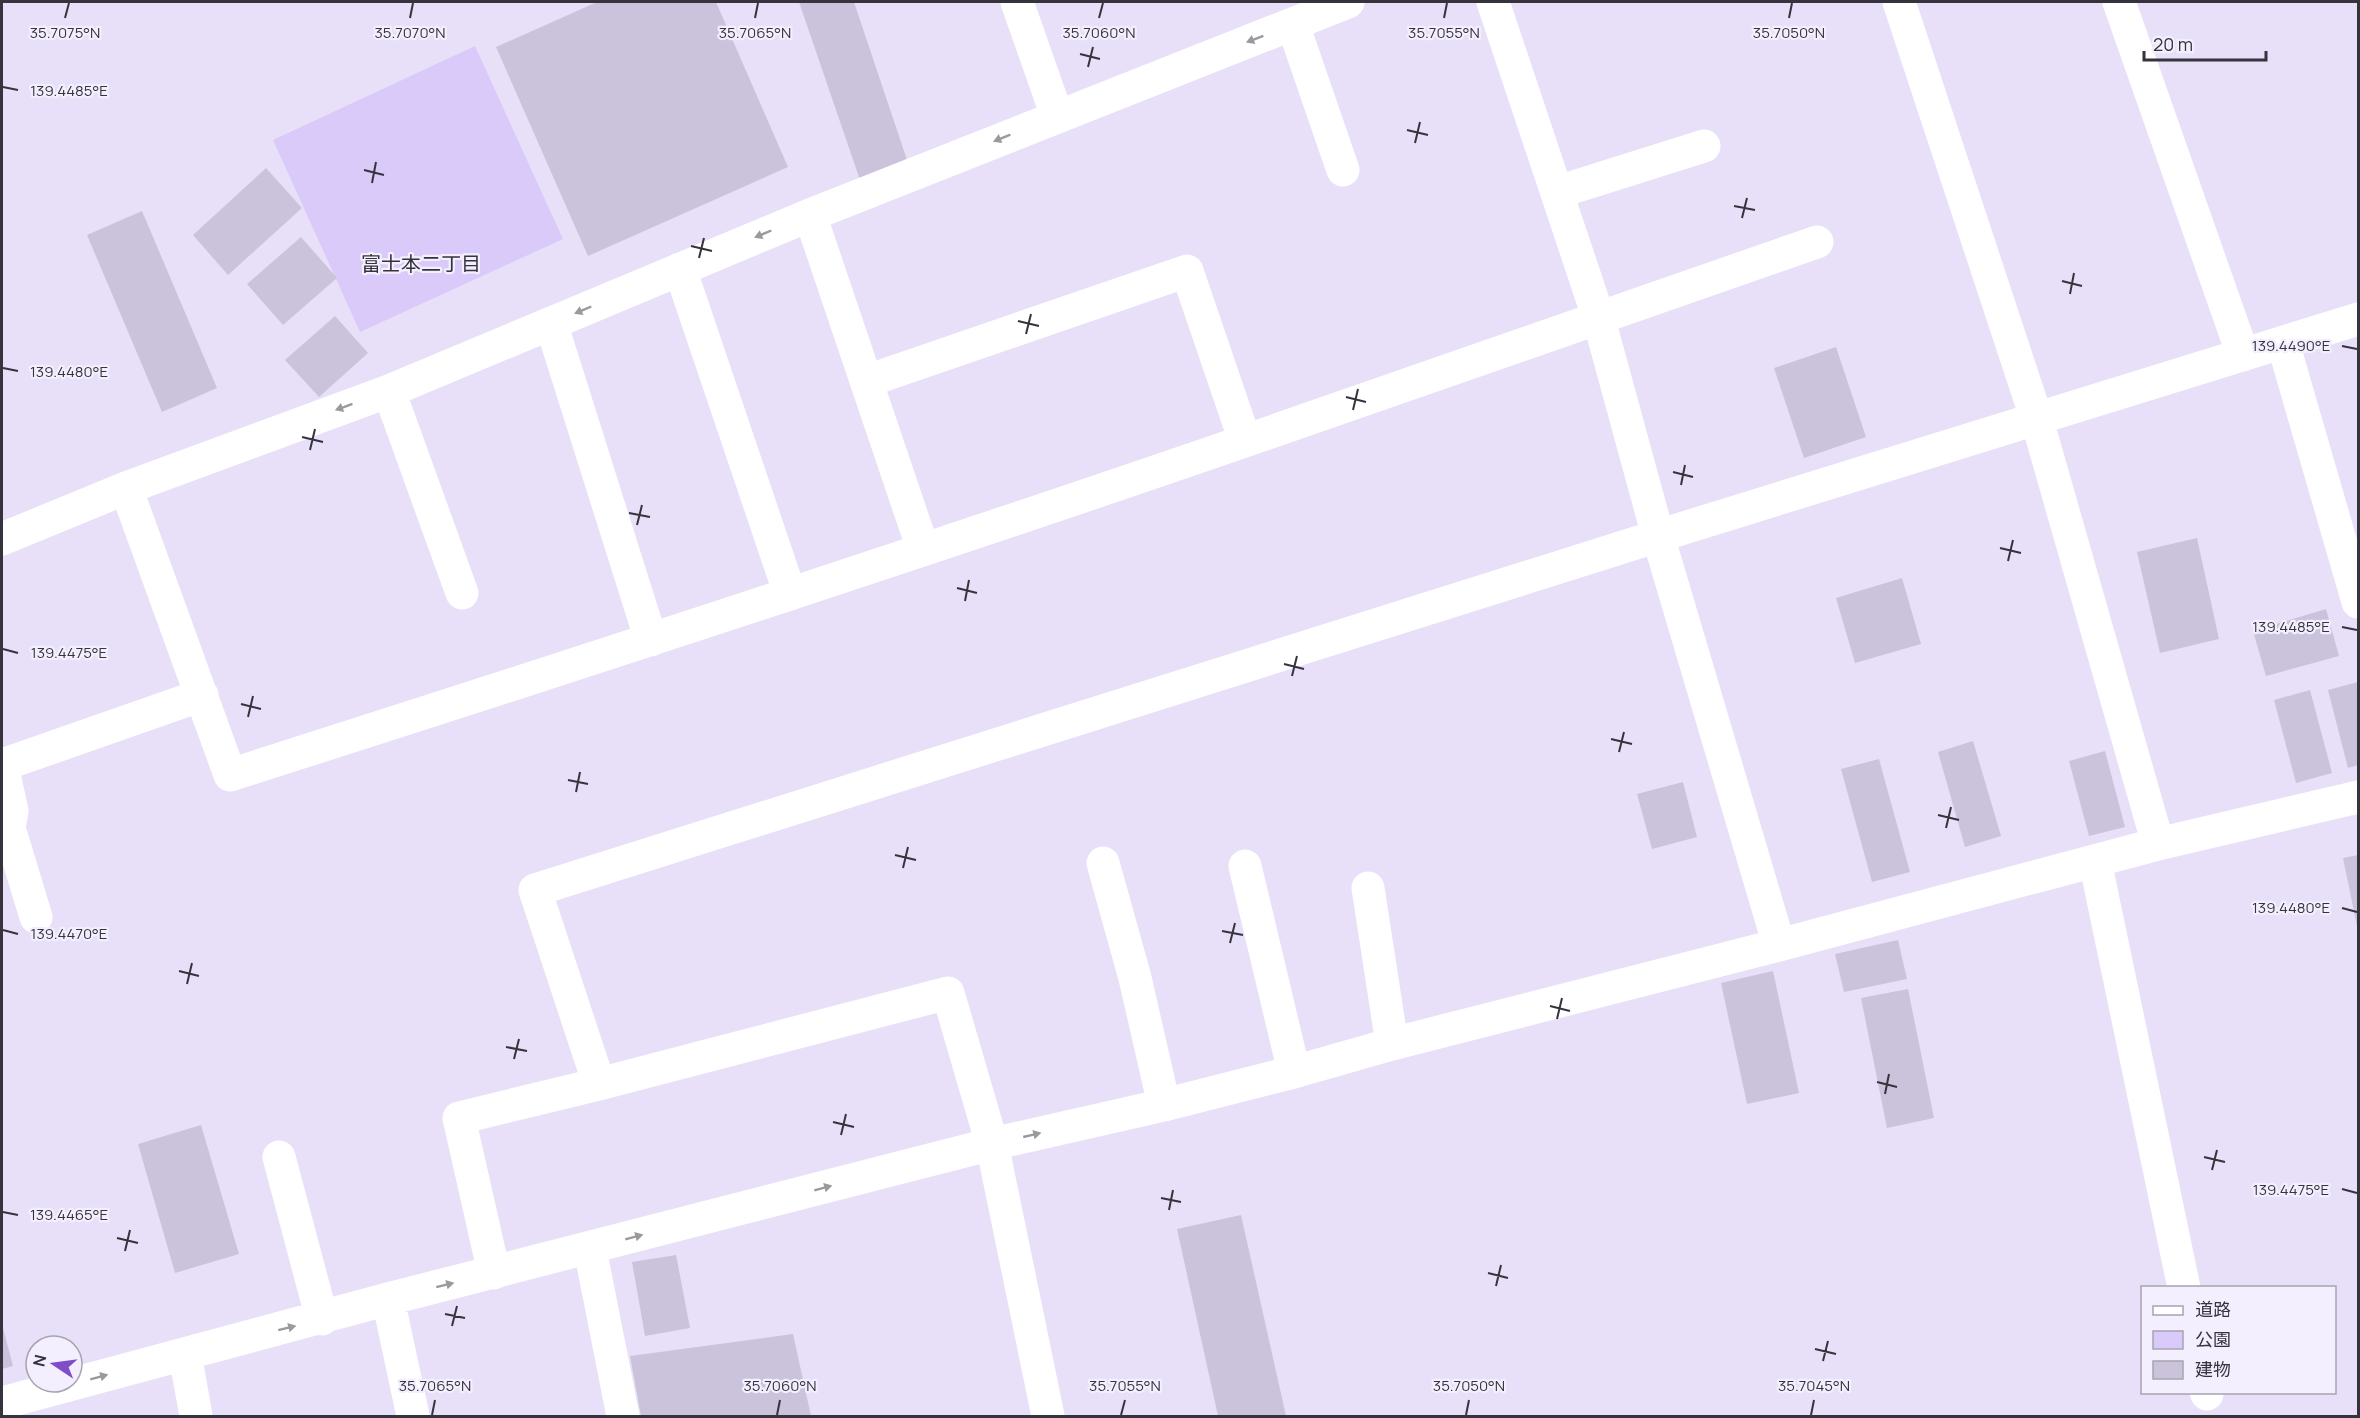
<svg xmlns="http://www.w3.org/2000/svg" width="2360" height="1418" viewBox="0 0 2360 1418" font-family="Manrope,'Noto Sans JP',sans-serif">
<rect width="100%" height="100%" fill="#e7e0f8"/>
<path fill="#d9caf9" d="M475,46l88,193 -203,93 -87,-192z"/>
<path fill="#cac3db" d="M597,2h119l72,165 -200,89 -92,-209z
M799,2h55l54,161 -48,17z
M266,168l36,40 -74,67 -35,-40z
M142,211l75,177 -55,24 -75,-177z
M301,237l36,41 -54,47 -36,-41z
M335,316l33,37 -49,44 -34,-37z
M1836,347l30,90 -62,21 -30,-90z
M2197,538l22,101 -59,14 -23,-101z
M1902,578l19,66 -66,19 -19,-65z
M2326,609l13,47 -73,20 -13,-45z
M2358,682v83l-10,3 -20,-78z
M2310,690l22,83 -36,10 -22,-83z
M1973,741l28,95 -36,11 -27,-95z
M2105,751l20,76 -36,9 -20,-75z
M1879,759l31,113 -38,10 -31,-113z
M1683,782l14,55 -45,12 -15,-55z
M2358,855v71h-1l-14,-68z
M1898,940l9,39 -63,13 -9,-38z
M1773,971l26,122 -52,11 -26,-121z
M1908,989l26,129 -47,10 -26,-130z
M201,1125l38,129 -64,19 -37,-129z
M1241,1215l45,201h-68l-41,-187z
M676,1255l14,73 -45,8 -13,-74z
M2,1324l11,42 -11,3z
M793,1334l18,82h-170l-11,-60z"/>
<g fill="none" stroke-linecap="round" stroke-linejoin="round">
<path stroke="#fff" stroke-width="33" d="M1017,2l40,114
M1493,2l105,314 60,220 121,409
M1899,2l138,418 121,424
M2119,2l124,353
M1293,25l50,145
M1558,192l146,-46
M810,215l113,334
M680,269l110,325
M551,323l100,317
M2283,343l75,259
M867,381l320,-110 58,170
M389,391l73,202
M126,488l104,287c339,-108 678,-218 1015,-334 191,-66 381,-134 572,-199
M2,539l124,-51 263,-97 421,-176 538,-213
M9,828l27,89
M2,830l7,-2 3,-17 -10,-46 200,-70
M2095,861l89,427
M1103,863l32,115 29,127
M1245,866l49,206
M1368,888l24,156
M599,1084l-64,-194 1123,-354 700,-217
M279,1157l43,162
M590,1249l33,167
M494,1273l-35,-155 140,-34 349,-91 44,151 56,272
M388,1299l25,117
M185,1354l11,62
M2206,1392l1,2
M2,1403l386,-104 604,-155 172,-39 130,-33 98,-28 387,-99 379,-101 200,-47"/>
</g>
<defs><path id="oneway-solid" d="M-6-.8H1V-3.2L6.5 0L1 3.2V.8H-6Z" transform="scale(1.5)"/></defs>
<g fill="#9a999e">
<use href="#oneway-solid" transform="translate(1255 39) rotate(159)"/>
<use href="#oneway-solid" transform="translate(1002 138) rotate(158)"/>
<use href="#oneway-solid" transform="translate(763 234) rotate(157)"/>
<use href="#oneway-solid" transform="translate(583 310) rotate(157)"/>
<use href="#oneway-solid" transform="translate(344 407) rotate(160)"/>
<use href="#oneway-solid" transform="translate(1032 1135) rotate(-13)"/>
<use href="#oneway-solid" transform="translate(823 1188) rotate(-15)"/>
<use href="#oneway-solid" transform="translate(634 1237) rotate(-15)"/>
<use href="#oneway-solid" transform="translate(445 1285) rotate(-14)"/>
<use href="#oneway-solid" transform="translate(287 1328) rotate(-14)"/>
<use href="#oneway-solid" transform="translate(99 1377) rotate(-15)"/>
</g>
<path fill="none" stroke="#36333c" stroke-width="2" d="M65,18l4,-15M410,18l3,-15M755,18l3,-15M1099,18l4,-15M1444,18l3,-15M1789,18l3,-15M1080,54l20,5M1088,67l5,-20M3,87l15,3M1407,130l21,5M1415,143l5,-21M364,170l20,5M372,183l4,-21M1734,206l21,4M1742,218l5,-20M691,246l21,5M699,258l5,-20M2062,281l20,5M2070,294l4,-21M1018,321l21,5M1026,334l5,-20M2342,346l15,3M3,368l15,3M1346,397l20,5M1353,410l5,-21M302,437l21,5M310,450l5,-21M1673,472l20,5M1681,485l4,-20M629,513l21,4M637,525l5,-20M2000,548l21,5M2008,561l5,-21M957,588l20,5M965,601l4,-21M2342,627l15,3M3,649l15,4M1284,664l20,5M1292,676l5,-20M241,704l20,5M248,717l5,-21M1611,739l21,5M1619,752l5,-20M568,780l20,4M576,792l4,-20M1938,815l21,5M1946,828l5,-21M895,855l21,5M903,868l5,-21M2342,908l15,4M3,930l15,4M1222,931l21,4M1230,943l5,-20M179,971l20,5M187,984l5,-21M1550,1006l20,5M1557,1019l5,-21M506,1047l21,4M514,1059l5,-20M1877,1082l20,5M1885,1094l4,-20M833,1122l21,5M841,1135l5,-21M2204,1157l21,5M2212,1170l5,-20M2342,1189l15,4M1161,1198l20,4M1169,1210l4,-20M3,1212l15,3M117,1238l21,5M125,1251l5,-21M1488,1273l20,5M1496,1286l5,-21M445,1314l20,4M452,1326l5,-20M1815,1349l21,5M1823,1361l5,-20M432,1415l3,-15M777,1415l3,-15M1121,1415l4,-15M1466,1415l3,-15M1811,1415l3,-15"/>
<g text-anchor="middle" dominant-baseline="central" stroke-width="4.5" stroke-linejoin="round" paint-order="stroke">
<g font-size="20" fill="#36333c" stroke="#f3effe">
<text x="421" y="263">富士本二丁目</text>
</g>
</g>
<g font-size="15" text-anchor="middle" fill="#36333c" stroke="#f3effe" stroke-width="4.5" stroke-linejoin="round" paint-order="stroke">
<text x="65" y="38">35.7075°N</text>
<text x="410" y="38">35.7070°N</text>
<text x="755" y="38">35.7065°N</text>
<text x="1099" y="38">35.7060°N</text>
<text x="1444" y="38">35.7055°N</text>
<text x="1789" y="38">35.7050°N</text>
<text x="69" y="96">139.4485°E</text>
<text x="2291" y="351">139.4490°E</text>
<text x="69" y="377">139.4480°E</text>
<text x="2291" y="632">139.4485°E</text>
<text x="69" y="658">139.4475°E</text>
<text x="2291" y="913">139.4480°E</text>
<text x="69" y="939">139.4470°E</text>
<text x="2291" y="1195">139.4475°E</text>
<text x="69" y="1220">139.4465°E</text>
<text x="435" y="1391">35.7065°N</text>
<text x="780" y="1391">35.7060°N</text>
<text x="1125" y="1391">35.7055°N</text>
<text x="1469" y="1391">35.7050°N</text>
<text x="1814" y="1391">35.7045°N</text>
</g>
<rect width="2360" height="1418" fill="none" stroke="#36333c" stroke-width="6"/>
<rect x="2141" y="1286" width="195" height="108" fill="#f3effe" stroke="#a7a4b0" stroke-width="1.5"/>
<rect x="2153" y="1306" width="30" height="9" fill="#ffffff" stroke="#a7a4b0" stroke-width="1.5"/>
<text x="2195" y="1316" font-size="18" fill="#36333c">道路</text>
<rect x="2153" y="1331" width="30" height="18" fill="#d9caf9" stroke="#a7a4b0" stroke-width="1.5"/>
<text x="2195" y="1346" font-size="18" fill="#36333c">公園</text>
<rect x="2153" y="1361" width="30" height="18" fill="#cac3db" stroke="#a7a4b0" stroke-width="1.5"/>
<text x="2195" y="1376" font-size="18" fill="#36333c">建物</text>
<g transform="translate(54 1364) rotate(283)"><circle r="28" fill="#f3effe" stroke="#a7a4b0" stroke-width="1.5"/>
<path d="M0-4.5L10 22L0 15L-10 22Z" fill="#7f4dc5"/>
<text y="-9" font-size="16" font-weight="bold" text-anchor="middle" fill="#36333c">N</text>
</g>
<path d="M2144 51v9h122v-9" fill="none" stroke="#36333c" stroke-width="3"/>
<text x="2153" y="51" font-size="18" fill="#36333c" stroke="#f3effe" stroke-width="4.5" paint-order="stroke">20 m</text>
</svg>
